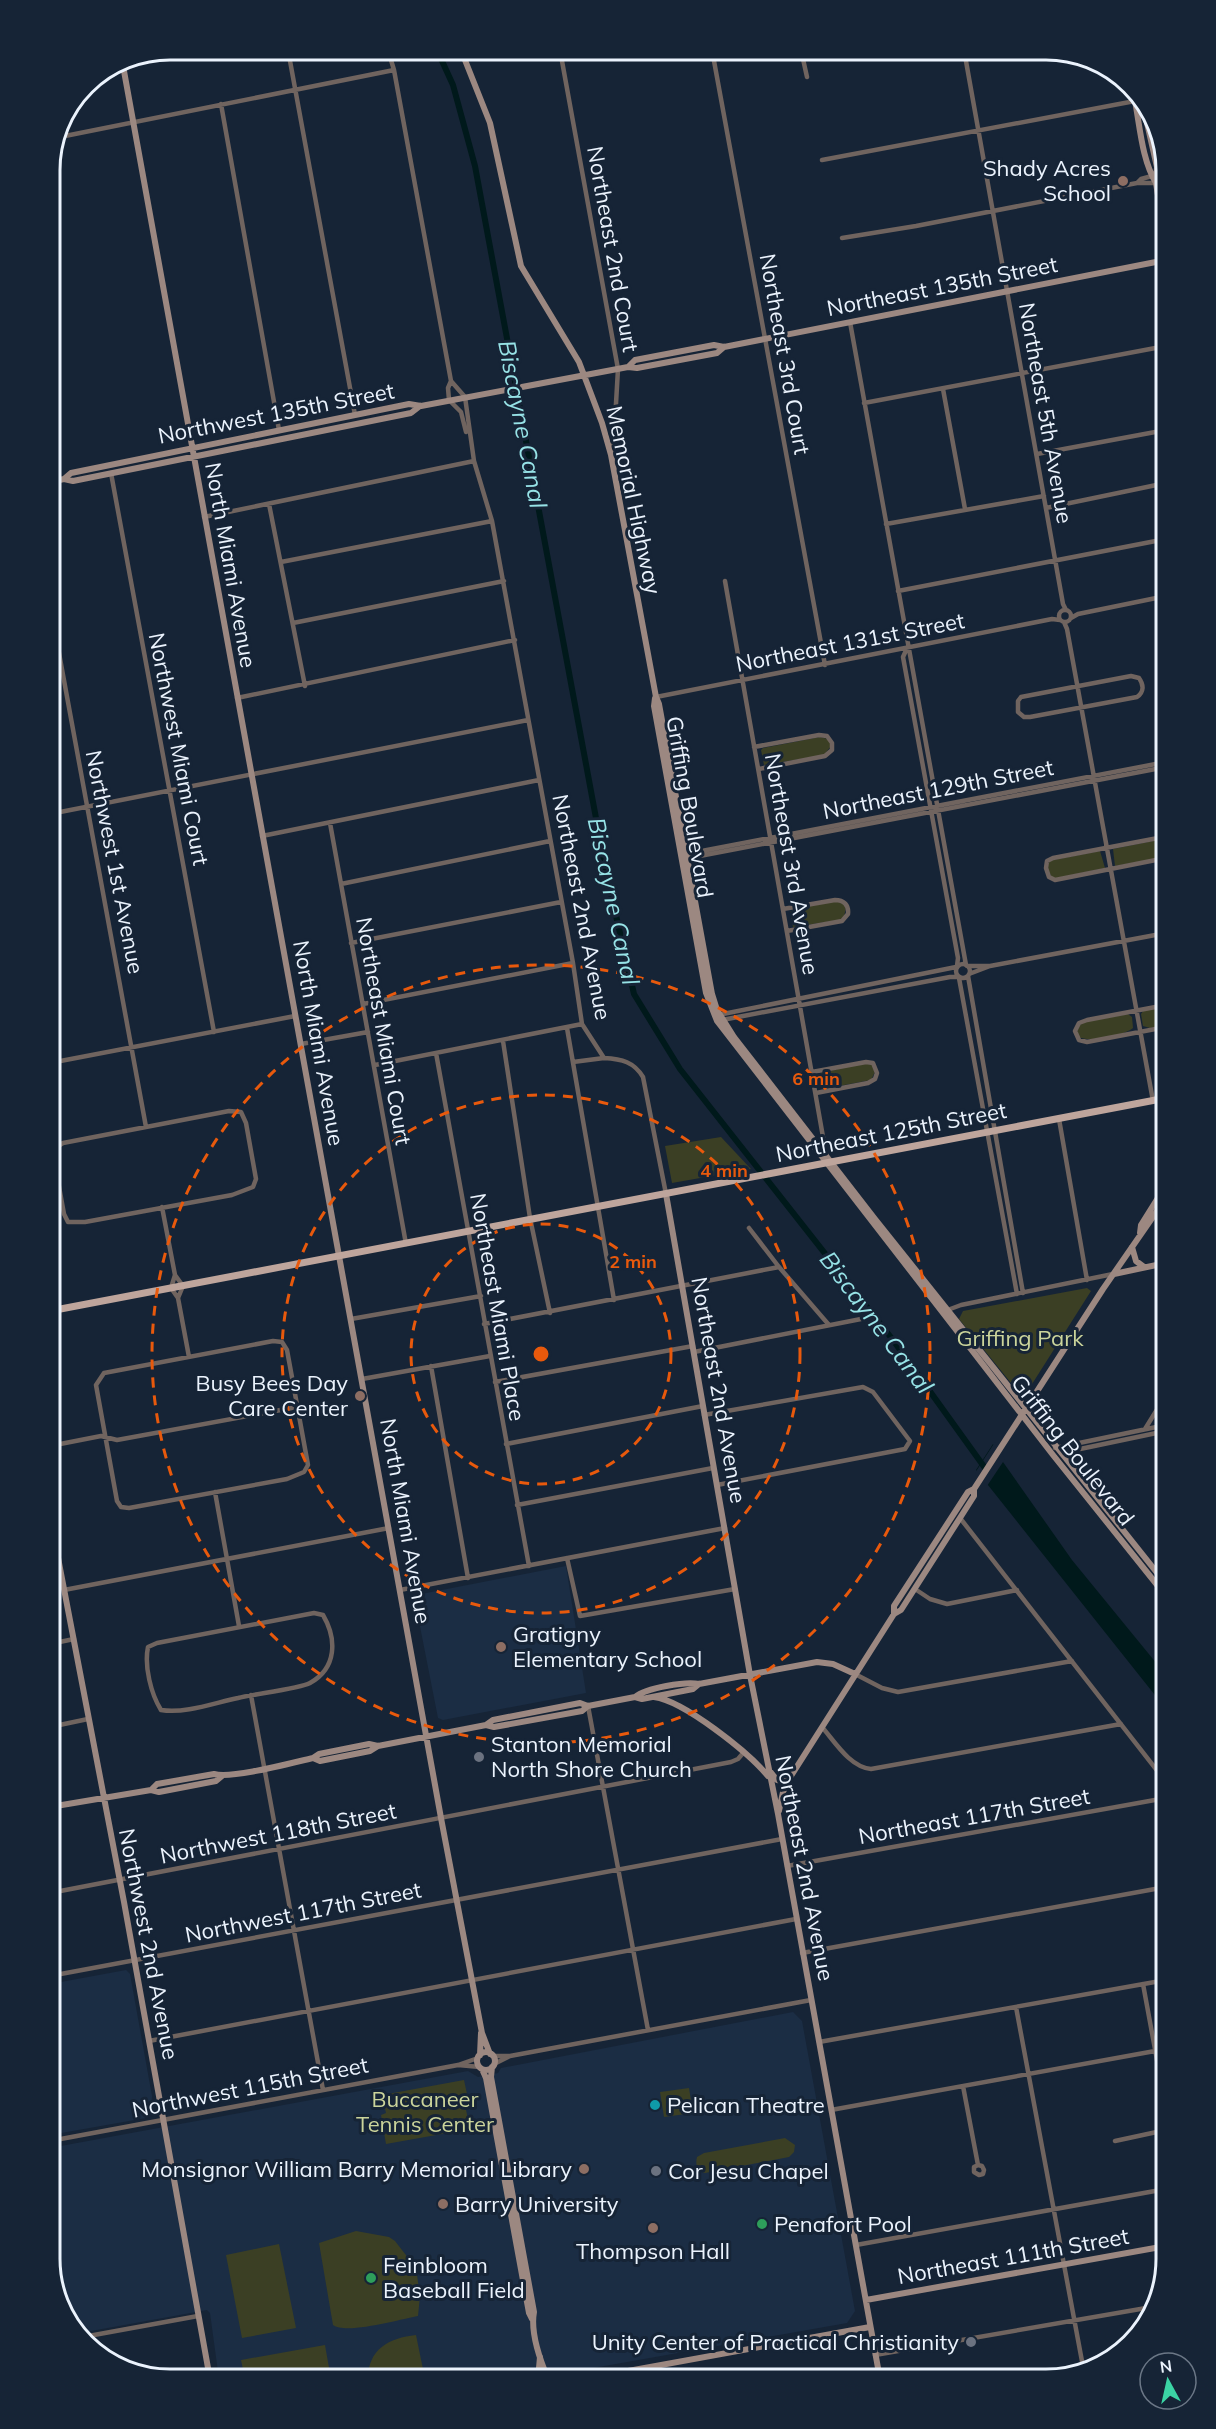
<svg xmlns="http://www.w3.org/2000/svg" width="1216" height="2429" viewBox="0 0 1216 2429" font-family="Mulish,sans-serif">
<rect width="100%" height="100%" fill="#162436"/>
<path fill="#1b2d44" d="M566,1566l20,127 -143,27 -5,-2 -23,-117 1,-6z
M126,1970l4,4 22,122 -1,18 -5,4 -96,17v-151z
M793,2012l9,9 53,290 -8,12 -316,56h-312l-9,-66 -3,-3 -127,23 -21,-28 -9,-46v-111l418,-77 10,6 20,-4 3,-5z"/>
<path fill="#3b3f24" d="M820,737l8,2 3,7 -7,9 -60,10 -3,-15 2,-2z
M1158,840l8,3 -1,14 -50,9 -2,-17z
M1100,851l5,17 -48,10h-5l-5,-11 2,-5 4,-2z
M836,901l7,3 3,3 -2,10 -5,3 -46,7 -3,-15 5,-3z
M1166,1006v19l-16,3 -7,-2 -2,-12 2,-3z
M1128,1014l4,3 1,11c-8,7 -44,15 -54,9l-2,-6 3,-6 5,-3z
M864,1063l8,2 3,7 -4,8 -48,9 -3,-16z
M721,1137l30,32 -79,14 -7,-37z
M1087,1288l4,3 -64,101 -7,2 -61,-75 4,-8z
M464,2080l3,14 -3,6 6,29 -84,15 -5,-29 5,-2 -4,-18z
M689,2088l4,25 -29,4 -4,-25z
M785,2138l10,7 -1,7 -5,5 -84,16c-8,-3 -10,-8 -8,-16l7,-4z
M356,2231l33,6 6,4 21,27 4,28 -2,20c-17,3 -72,19 -85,9l-14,-82z
M279,2244l17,84 -54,10 -16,-83z
M416,2335l9,44h-57c0,-30 21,-41 48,-44z
M325,2345l6,34h-86l-4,-19z"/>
<path fill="#00191b" d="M993,1444l10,18 69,98 94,115v34l-190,-239z"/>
<path fill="#162436" d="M995,1442l10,17 -18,27 -12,-13z"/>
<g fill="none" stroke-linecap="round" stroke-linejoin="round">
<path stroke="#00191b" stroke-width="6" d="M437,50l16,35 22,81 131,706 28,122 46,75 213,271 92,128"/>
<path stroke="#70645f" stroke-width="4.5" d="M288,50l67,365
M388,50l6,20 57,311 -3,7 1,12 12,12 5,20
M560,50l58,319 -4,69 -3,15
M712,50l113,615
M801,50l6,27
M964,50l99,554 3,6
M221,104l58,326
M55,138l339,-68
M822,160l313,-59
M1158,173l8,-1
M1137,183l4,-4 11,-3
M842,238l74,-12 221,-43h19l10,-4
M850,322l116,643
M451,381l14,16 9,64 18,60 81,442 9,61 22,34c18,1 30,4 39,19l23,117
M943,389l22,120
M864,403l302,-57
M1037,454l129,-24
M111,473l103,559
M269,504l36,182
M1046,508l120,-25
M204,517l270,-56
M886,524l158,-28
M281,562l211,-41
M725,581l101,573
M898,591l268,-52
M50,604l96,523
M1059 616a6 6 0 1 1 12 0a6 6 0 1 1-12 0Z
M1071,618l7,-4 88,-18
M1064,622l3,7 86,472
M293,623l211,-42
M908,646l-5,11 55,301 -1,8
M1131,676l8,2c5,7 5,14 -2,19l-107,20h-6l-6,-5v-11l3,-4z
M656,697l396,-78 8,1
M237,698l278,-58
M754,747l65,-12 8,1 5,7v7l-7,6 -66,13
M50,814l478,-94
M330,823l76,421
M262,836l277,-56
M686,854l480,-92
M1166,858l-111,22 -6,-3 -3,-9 1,-7 6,-3 105,-20 8,2
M684,859l482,-92
M341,884l209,-43
M783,909l52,-9c9,0 14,5 13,14l-6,7 -55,10
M351,943l210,-41
M956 971a7 7 0 1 1 14 0a7 7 0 1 1-14 0Z
M967,966h23l176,-33
M969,974l21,-8
M968,976l55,317
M959,978l58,316
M363,1004l210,-41
M718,1015l238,-48
M722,1020l228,-43h8
M1166,1027l-79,15 -8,-2 -4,-9 4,-8 8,-3 79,-15
M567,1028l47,272
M503,1041l27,177 20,95
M301,1044l67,-12
M436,1053l93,513
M50,1054l1,9
M573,1062l31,-4
M50,1063l245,-47
M375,1065l207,-41
M812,1072l54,-10 7,1 4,10 -2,6 -7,4 -52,10
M229,1111l12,1 5,11 10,56 -3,8 -21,8 -147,27h-17l-4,-8 -11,-60 2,-6 8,-5z
M1059,1119l28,161
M162,1207l13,68 -4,13 7,10 11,59
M749,1228l30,39 50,58
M175,1275l8,11 -5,12
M945,1311l16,-6 152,-31
M351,1319l130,-23
M484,1324l295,-57
M273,1341l9,1 5,8 21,115 -4,7 -17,7 -158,29 -8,-1 -4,-6 -21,-116 8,-12z
M694,1352l167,-33
M431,1366l37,212
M362,1379l128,-23
M495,1382l198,-36
M704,1415l159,-28 10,5 37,49 -5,8 -188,36
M1145,1429l21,-34
M506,1444l197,-38
M50,1446l51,-10 16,4 180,-33
M1055,1448l111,-23
M1061,1453l105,-22
M215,1492l24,134
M517,1505l196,-37
M960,1518l206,264
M567,1558l13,58 155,-27
M50,1561l8,-2
M915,1589l15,10 17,5 70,-14
M64,1590l325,-62
M400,1590l325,-62
M314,1613l9,2c14,24 14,53 -13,68 -11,6 -57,11 -72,15 -24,5 -53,16 -77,12 -10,-16 -17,-44 -13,-63l9,-4z
M50,1644l24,-5
M855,1674l27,14 16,4 174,-31
M251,1695l72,395
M588,1706l60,324
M50,1727l38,-8
M822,1727c13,15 28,40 49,42l250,-45
M787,1866l379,-68
M50,1893l681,-131 7,-3 6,-7
M802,1953l364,-66
M50,1976l732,-137
M1143,1984l23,125
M1016,2007l68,365
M149,2041l647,-122
M819,2042l347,-62
M492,2056h18l301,-56
M494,2064l16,-8
M458,2065l22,2
M963,2086l15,79 4,1 2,4 -1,4 -4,1 -5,-3v-5l4,-2
M831,2110l335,-61
M50,2141l408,-76 20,-7
M1115,2141l51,-11
M856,2245l310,-56
M83,2337l115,-21
M875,2355l277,-48"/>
<path stroke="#9c8881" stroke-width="6" d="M461,50l29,73 31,143 58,96 23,61 9,32 45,242 3,7 53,290 5,16 17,27 141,182 291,365
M122,60l319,1758 41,215 8,21
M1137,97l-2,4c5,26 7,59 21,82
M1143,105l14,62 -1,16 10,62
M628,367l7,-7 79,-15 10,2 442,-87
M64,479l7,-6 338,-69 12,2 207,-39 9,1 80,-15 7,-6
M50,482l14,-3 9,2 338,-68 9,-7
M655,698l-1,8 52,287 11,28 336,434 113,141
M666,1194l84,481 28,139 102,565
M1140,1233l1,-8 25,-40
M1132,1247l4,14 8,6
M1114,1274l52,-11
M50,1516l74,386 86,477
M894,1614v-8l74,-114 6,-3 129,-200 63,-91
M635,1697l7,2 51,-10 6,-5
M654,1697c30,4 94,55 114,79
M486,1725l7,-5 87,-17 8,3 47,-9c11,-9 51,-16 64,-13l118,-22 16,2 22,10
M313,1758l7,3 50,-10 8,-5
M769,1770l8,10 11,2
M151,1790l6,-6 57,-10c18,5 77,-11 99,-16l6,-4 50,-10 9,2 108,-21 8,2 88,-16 6,-5
M50,1807l101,-17 8,2 57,-11 6,-5
M779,1811l4,-19 6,-13 105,-165 7,-4 73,-114v-7
M477 2061a9 9 0 1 1 18 0a9 9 0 1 1-18 0Z
M480,2055l1,-22
M492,2067l-1,10 43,235c-4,21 6,48 14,67
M482,2069l4,9 43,235 3,6
M866,2300l300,-54
M538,2379l2,-22
M584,2379l286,-52"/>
<path stroke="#bea59c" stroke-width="7" d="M50,1311l1116,-213"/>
</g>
<g fill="none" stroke="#e8590c" stroke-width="3" stroke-dasharray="10 8">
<circle cx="541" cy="1354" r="130"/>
<circle cx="541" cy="1354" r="259"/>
<circle cx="541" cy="1354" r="389"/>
</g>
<g fill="#8d6e63" stroke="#162436" stroke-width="2">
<circle cx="1123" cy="181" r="6"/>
<circle cx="360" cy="1396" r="6"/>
<circle cx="501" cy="1647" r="6"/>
<circle cx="584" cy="2169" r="6"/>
<circle cx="443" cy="2204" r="6"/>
<circle cx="653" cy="2228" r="6"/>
</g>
<g fill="#6b7280" stroke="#162436" stroke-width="2">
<circle cx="479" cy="1757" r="6"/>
<circle cx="656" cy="2171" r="6"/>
<circle cx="971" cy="2342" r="6"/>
</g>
<circle fill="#0f9aa8" stroke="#162436" stroke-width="2" cx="655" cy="2105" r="6"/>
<g fill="#2e9e5b" stroke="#162436" stroke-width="2">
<circle cx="762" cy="2224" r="6"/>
<circle cx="371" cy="2278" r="6"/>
</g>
<g text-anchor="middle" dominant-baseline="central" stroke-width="6" stroke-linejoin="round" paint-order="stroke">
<g font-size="22" fill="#ebf3fd" stroke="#162436" text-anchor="start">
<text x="1111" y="168" text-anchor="end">Shady Acres<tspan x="1111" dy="25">School</tspan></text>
<text x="348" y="1383" text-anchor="end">Busy Bees Day<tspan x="348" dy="25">Care Center</tspan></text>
<text x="513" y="1634">Gratigny<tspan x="513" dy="25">Elementary School</tspan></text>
<text x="491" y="1744">Stanton Memorial<tspan x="491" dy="25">North Shore Church</tspan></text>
<text x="667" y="2105">Pelican Theatre</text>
<text x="572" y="2169" text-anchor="end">Monsignor William Barry Memorial Library</text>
<text x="668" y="2171">Cor Jesu Chapel</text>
<text x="455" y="2204">Barry University</text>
<text x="774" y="2224">Penafort Pool</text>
<text x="653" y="2251" text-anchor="middle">Thompson Hall</text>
<text x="383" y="2265">Feinbloom<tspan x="383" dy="25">Baseball Field</tspan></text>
<text x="959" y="2342" text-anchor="end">Unity Center of Practical Christianity</text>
</g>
<g font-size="22" fill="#ebf3fd" stroke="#162436">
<text transform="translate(613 249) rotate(80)">Northeast 2nd Court</text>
<text transform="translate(942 286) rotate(-11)">Northeast 135th Street</text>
<text transform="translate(785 354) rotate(80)">Northeast 3rd Court</text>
<text transform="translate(276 413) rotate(-11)">Northwest 135th Street</text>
<text transform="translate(1046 413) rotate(80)">Northeast 5th Avenue</text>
<text transform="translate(634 500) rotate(78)">Memorial Highway</text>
<text transform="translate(231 565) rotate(80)">North Miami Avenue</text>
<text transform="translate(850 642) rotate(-11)">Northeast 131st Street</text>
<text transform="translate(179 749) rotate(79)">Northwest Miami Court</text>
<text transform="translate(938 789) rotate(-11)">Northeast 129th Street</text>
<text transform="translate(690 807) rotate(80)">Griffing Boulevard</text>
<text transform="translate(115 862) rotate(79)">Northwest 1st Avenue</text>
<text transform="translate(792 864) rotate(80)">Northeast 3rd Avenue</text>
<text transform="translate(582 907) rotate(79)">Northeast 2nd Avenue</text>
<text transform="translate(384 1031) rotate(80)">Northeast Miami Court</text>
<text transform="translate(319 1043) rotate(80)">North Miami Avenue</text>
<text transform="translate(891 1132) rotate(-11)">Northeast 125th Street</text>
<text transform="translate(498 1307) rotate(80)">Northeast Miami Place</text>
<text transform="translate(719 1390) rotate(80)">Northeast 2nd Avenue</text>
<text transform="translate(1073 1450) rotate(52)">Griffing Boulevard</text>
<text transform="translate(406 1521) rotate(80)">North Miami Avenue</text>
<text transform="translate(974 1816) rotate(-10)">Northeast 117th Street</text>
<text transform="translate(278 1833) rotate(-11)">Northwest 118th Street</text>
<text transform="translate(805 1868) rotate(79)">Northeast 2nd Avenue</text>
<text transform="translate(303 1912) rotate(-11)">Northwest 117th Street</text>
<text transform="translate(149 1944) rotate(79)">Northwest 2nd Avenue</text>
<text transform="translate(250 2087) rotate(-11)">Northwest 115th Street</text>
<text transform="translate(1013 2256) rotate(-10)">Northeast 111th Street</text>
</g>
<g font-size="22" fill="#cbd49b" stroke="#162436">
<text x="1020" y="1338">Griffing Park</text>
<text x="425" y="2099">Buccaneer<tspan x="425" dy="25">Tennis Center</tspan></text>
</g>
<g font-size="24" font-style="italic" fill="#97e3e7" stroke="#162436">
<text transform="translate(523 424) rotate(79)">Biscayne Canal</text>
<text transform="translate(614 901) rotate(78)">Biscayne Canal</text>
<text transform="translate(877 1322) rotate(53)">Biscayne Canal</text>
</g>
</g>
<path d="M0 0H1216V2429H0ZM170 60H1046A110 110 0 0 1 1156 170V2259A110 110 0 0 1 1046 2369H170A110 110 0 0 1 60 2259V170A110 110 0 0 1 170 60Z" fill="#162436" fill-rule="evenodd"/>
<path fill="none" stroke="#ebf3fd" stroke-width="3" d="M170 60H1046A110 110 0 0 1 1156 170V2259A110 110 0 0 1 1046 2369H170A110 110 0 0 1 60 2259V170A110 110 0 0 1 170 60Z"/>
<circle cx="541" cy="1354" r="9" fill="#e8590c" stroke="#162436" stroke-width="3"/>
<g font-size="18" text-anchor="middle" font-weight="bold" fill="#e8590c" stroke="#162436" stroke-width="6" stroke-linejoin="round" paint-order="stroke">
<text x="816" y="1085">6 min</text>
<text x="724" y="1177">4 min</text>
<text x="633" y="1268">2 min</text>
</g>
<g transform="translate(1168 2381) rotate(352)"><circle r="28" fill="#162436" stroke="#6b7786" stroke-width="1.5"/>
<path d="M0-4.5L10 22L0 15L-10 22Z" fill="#3bd4a4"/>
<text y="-9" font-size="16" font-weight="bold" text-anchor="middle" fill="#ebf3fd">N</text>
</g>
</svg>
